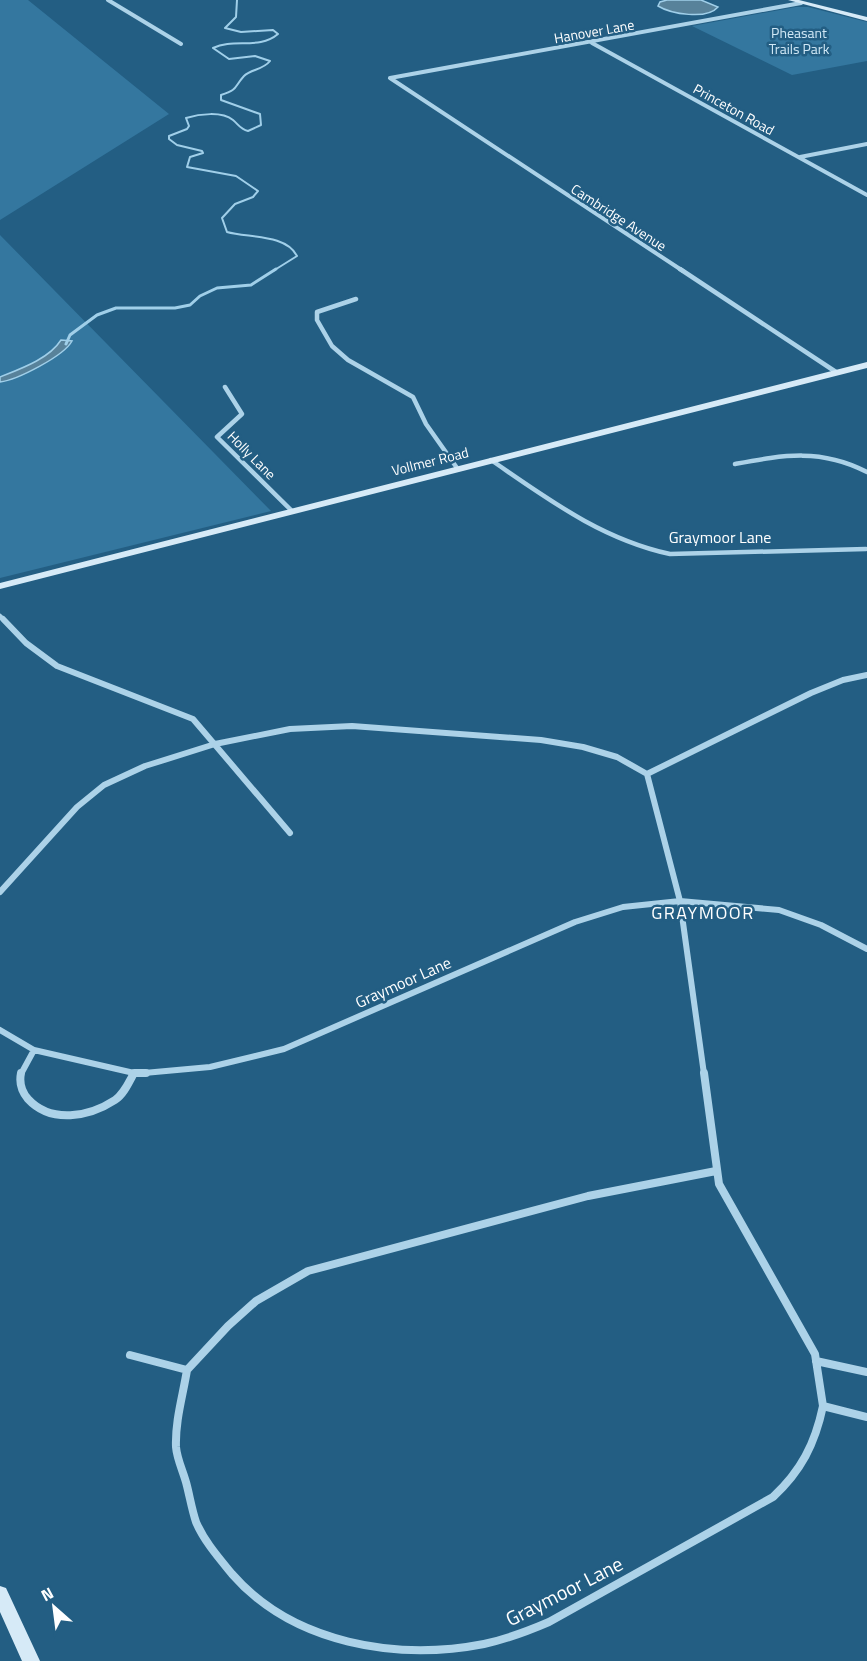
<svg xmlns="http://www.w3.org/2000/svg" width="867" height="1661" viewBox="0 0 867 1661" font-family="'Titillium Web',sans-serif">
<rect width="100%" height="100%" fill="#235e83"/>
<path fill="#34779f" d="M0,0h28l141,114 -169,106z
M796,7h12l59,15v39l-75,14 -100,-49z
M0,235l271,276 -271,67z"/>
<path fill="#58829a" stroke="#a0cfe9" stroke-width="1.5" d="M667,0h34l17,7c-11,13 -47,7 -60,-1l2,-4z
M61,340l11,1c-8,15 -55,39 -72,41v-5c20,-8 49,-18 61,-37z"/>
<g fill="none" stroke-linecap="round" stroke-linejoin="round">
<path stroke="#a0cfe9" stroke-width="2" d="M237,0l-1,17 -11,11 16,4 32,-2 5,4c-19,16 -44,4 -65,14l16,11 26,-3 15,5c-7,9 -19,8 -26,15 -11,12 -5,13 -23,19v5l39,14 1,11 -13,6c-8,-2 -9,-6 -15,-11 -11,-9 -34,-6 -47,-2l3,8 -2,3 -18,7v3l8,6 25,6 1,2 -13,4 -3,10 49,9 22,15 -5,6 -18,7 -13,14 5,14c21,6 59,2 70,24l-24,15"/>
<path stroke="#a0cfe9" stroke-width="3" d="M66,344l4,-9 27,-20 19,-7h59l15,-3 10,-9 17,-8 34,-3 25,-16"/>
<path stroke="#acd2e8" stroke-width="4" d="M108,0l73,44
M592,43l275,152
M390,78l293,193
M390,78l411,-75
M800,157l67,-13"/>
<path stroke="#acd2e8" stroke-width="4.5" d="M680,269l156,103
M356,299l-39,13v8l15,26 16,14 65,37 13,27 31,44
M225,387l17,27 -25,23 74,73
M491,460c57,39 110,79 179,94l196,-5
M735,464c49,-9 86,-16 132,8
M0,616l5,5"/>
<path stroke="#acd2e8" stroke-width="6" d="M3,619l23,24 31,23 136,53 97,114
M647,774l33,127 24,173
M0,892l77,-85 27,-22 41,-19 70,-22 75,-15 62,-3 189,14 42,7 34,10 30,17 164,-81 32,-13 24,-5
M0,1030l34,20 100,23
M21,1074l13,-24
M133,1074l77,-7 74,-18 291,-127 48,-15 57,-6 99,9 42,15 46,24"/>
<path stroke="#acd2e8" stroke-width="8" d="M21,1073c-2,10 0,18 7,26 23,25 61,18 87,1 9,-6 14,-18 19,-27h12
M704,1073l15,111 96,170 8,52
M130,1355l57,15 41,-44 28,-25 52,-30 280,-75 128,-25
M816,1361l51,11
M187,1370c-4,25 -12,51 -11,77 1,13 8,26 11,39 3,12 5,24 9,36 8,19 23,36 36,52 61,70 165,87 252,70 23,-5 44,-13 65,-22l224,-125c28,-26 42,-53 50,-91l44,11"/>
<path fill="#d6eaf7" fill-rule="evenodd" d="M788,0h11l68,17v4z
M867,362v6l-867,221v-6z
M0,1586l6,2 34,73h-18l-22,-49z"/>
</g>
<g text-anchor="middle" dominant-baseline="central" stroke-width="5" stroke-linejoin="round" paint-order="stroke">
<g font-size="14" fill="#fff" stroke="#235e83">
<text transform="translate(594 31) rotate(-10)">Hanover Lane</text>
<text transform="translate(734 109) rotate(29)">Princeton Road</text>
<text transform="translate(619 217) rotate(33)">Cambridge Avenue</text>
<text transform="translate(252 455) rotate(45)">Holly Lane</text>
<text transform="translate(430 461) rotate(-14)">Vollmer Road</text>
</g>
<g font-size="14" fill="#d0e8f6" stroke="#235e83">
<text x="799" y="32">Pheasant<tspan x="799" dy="16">Trails Park</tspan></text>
</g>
<g font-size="16" fill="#fff" stroke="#235e83">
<text x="720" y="537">Graymoor Lane</text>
<text transform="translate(403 982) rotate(-24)">Graymoor Lane</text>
</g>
<g font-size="18" letter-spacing="1.5" fill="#fff" stroke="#235e83">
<text x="703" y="912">GRAYMOOR</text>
</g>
<g font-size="20" fill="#fff" stroke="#235e83">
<text transform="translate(564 1591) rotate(-27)">Graymoor Lane</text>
</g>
</g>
<g transform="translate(54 1607) rotate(332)" stroke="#235e83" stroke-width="4.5" paint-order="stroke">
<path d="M0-4.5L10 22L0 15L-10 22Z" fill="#ffffff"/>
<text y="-9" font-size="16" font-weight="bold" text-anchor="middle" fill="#ffffff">N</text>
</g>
</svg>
